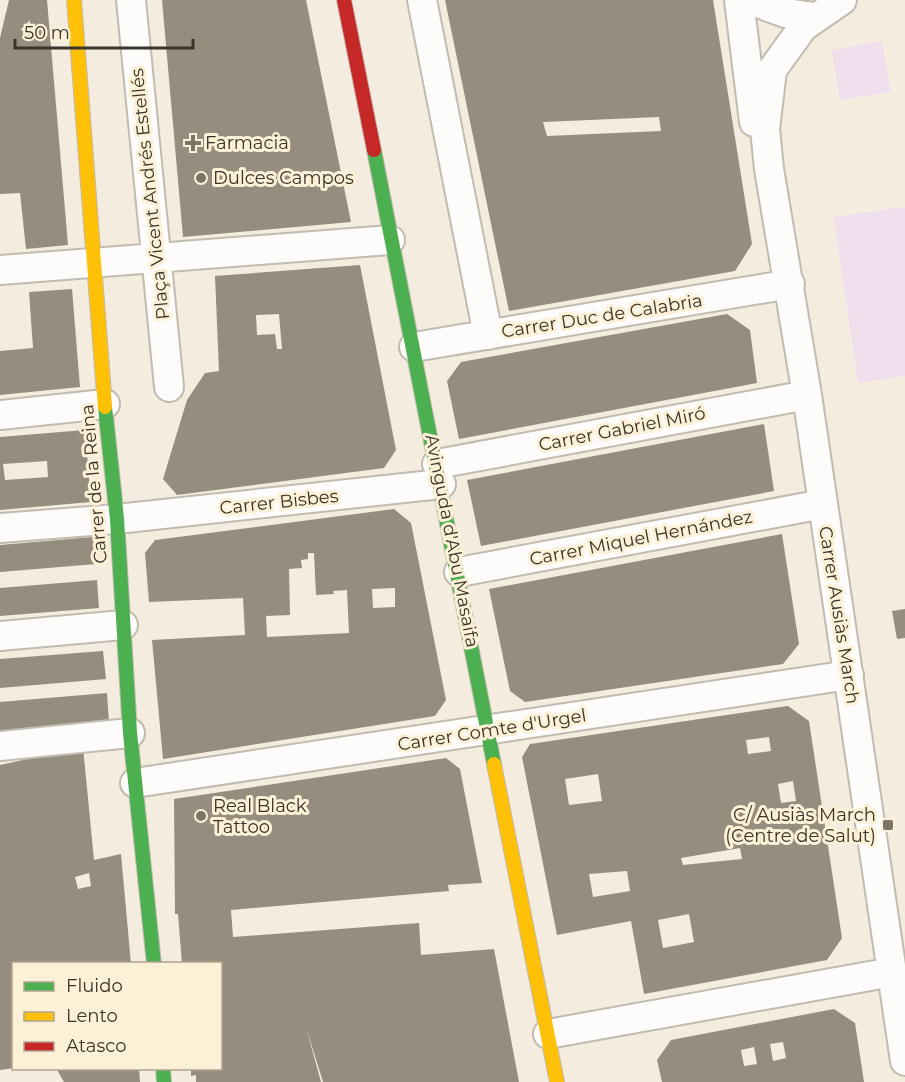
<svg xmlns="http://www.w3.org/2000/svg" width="905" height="1082" viewBox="0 0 905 1082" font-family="Montserrat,sans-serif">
<rect width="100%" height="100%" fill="#f4ecde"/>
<path fill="#f0e0ed" d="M882,41l9,51 -51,8 -8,-50z
M905,207v169l-47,7 -24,-166z"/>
<path fill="#958d7d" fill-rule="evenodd" d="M9,0h38l21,245 -42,4 -6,-56 -20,1v-156z
M162,0h144l45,222 -168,15z
M445,0h268l39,244 -17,27 -226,40zM659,117l2,14 -114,5 -4,-14z
M360,265l36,185 -12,18 -207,27 -14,-16 24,-79 18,-27 14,-2 -4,-95zM279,314l3,35h-5l-2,-15 -18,1 -1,-20z
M72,289l8,98 -80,8v-44l33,-3 -4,-56z
M727,314l23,16 7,53 -298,56 -12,-58 14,-19z
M764,424l10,67 -293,55 -14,-66z
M85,430l6,72 -91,8v-73zM47,461l1,16 -43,3 -2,-16z
M394,509l17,14 35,177 -11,16 -272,43 -11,-119 93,-5 -2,-37 -94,4 -4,-49 10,-13zM308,553h6l2,42 18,-1 -1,-3 14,-1 2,43 -82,4 -1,-21 24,-1 -1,-46 13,-1 -1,-8 7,-1zM395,588v19l-22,1 -1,-19z
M782,534l17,110 -16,20 -258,38 -15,-11 -21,-102z
M93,537l3,27 -96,8v-27z
M97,580l2,28 -99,8v-28z
M905,609v29l-8,1 -5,-28z
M103,651l3,28 -106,9v-29z
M107,693l2,29 -109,9v-29z
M788,706l21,15 33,217 -15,22 -183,34 -13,-73 -74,14 -35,-178 8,-13zM769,737l2,14 -23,3 -2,-14zM598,774l4,27 -33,4 -4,-26zM793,781l3,20 -15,2 -3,-19zM740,848l2,11 -59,6 -2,-7zM627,871l3,20 -37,6 -4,-23zM689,914l5,28 -31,6 -5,-28z
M83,747l11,113 27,-6 10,110h-117v104l-14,2v-305zM89,873l2,13 -13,3 -3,-12z
M446,758l14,11 22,114 -34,2 1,6 -218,19 2,27 186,-14 2,32 73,-6 25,133h-196l-17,-55 15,55h-125v-7l-5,1v-8h29v-104h-38l-4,-50h-3l-1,-115z
M834,1009l21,14 9,59h-202l-5,-22 14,-20zM783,1042l3,16 -13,3 -3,-17zM754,1047l3,17 -13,2 -3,-16z
M56,1068h83l1,14h-76z"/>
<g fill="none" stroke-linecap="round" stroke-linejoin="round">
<defs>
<path id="street" d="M131,0l38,387
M422,0l66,335
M739,0l15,122
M750,0l35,13 29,4
M842,0l-39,27 -31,43 -7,59 4,40 38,226 98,666
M0,270l390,-30
M414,347l376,-63
M0,415l105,-11
M437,464l370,-69
M0,528l117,-9 324,-35
M459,572l364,-68
M0,636l123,-11
M0,746l130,-13
M135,783l714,-108
M548,1034l344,-62"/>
<path id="fast" d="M374,150l120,614
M105,407l12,112 13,214 24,231
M163,1068l1,14"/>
<path id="slow" d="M74,0l31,407
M494,764l63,318"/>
<path id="jam" d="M344,0l30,150"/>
</defs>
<use href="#street" stroke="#c1bbb0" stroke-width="32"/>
<use href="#fast" stroke="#c1bbb0" stroke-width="16"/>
<use href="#slow" stroke="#c1bbb0" stroke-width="16"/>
<use href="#jam" stroke="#c1bbb0" stroke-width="16"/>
<use href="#street" stroke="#fdfcfa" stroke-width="28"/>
<use href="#fast" stroke="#4caf50" stroke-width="14"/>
<use href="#slow" stroke="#ffc107" stroke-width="14"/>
<use href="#jam" stroke="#c62828" stroke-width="14"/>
</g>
<g fill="#7a7469" stroke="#fcf0d6" stroke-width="2">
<path d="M190 134h6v6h6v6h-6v6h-6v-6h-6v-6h6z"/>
<circle cx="201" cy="178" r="6"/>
<circle cx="201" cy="816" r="6"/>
<rect x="882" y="819" width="12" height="12" rx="3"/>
</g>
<g text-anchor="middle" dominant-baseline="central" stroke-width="6" stroke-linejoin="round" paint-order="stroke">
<g font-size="18" fill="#38342a" stroke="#fcf0d6" text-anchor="start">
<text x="205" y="143">Farmacia</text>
<text x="213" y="178">Dulces Campos</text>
<text x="213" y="806">Real Black<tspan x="213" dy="21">Tattoo</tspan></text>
<text x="876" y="815" text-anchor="end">C/ Ausiàs March<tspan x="876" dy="21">(Centre de Salut)</tspan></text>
</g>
<g font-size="18" fill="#38342a" stroke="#fcf0d6">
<text transform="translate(150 194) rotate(-96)">Plaça Vicent Andrés Estellés</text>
<text transform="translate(602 316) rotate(-9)">Carrer Duc de Calabria</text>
<text transform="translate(622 429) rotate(-11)">Carrer Gabriel Miró</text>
<text transform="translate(94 484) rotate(-95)">Carrer de la Reina</text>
<text transform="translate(279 502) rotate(-6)">Carrer Bisbes</text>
<text transform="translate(641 538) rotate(-11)">Carrer Miquel Hernández</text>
<text transform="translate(452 541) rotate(79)">Avinguda d'Abu Masaifa</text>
<text transform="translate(839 615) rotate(81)">Carrer Ausiàs March</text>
<text transform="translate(492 730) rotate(-9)">Carrer Comte d'Urgel</text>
</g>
</g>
<rect x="12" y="962" width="210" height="108" fill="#fcf0d6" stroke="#aea591" stroke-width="1.5"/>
<rect x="24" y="982" width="30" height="9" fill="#4caf50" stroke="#aea591" stroke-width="1.5"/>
<text x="66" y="992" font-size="18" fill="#38342a">Fluido</text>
<rect x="24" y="1012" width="30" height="9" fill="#ffc107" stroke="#aea591" stroke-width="1.5"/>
<text x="66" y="1022" font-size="18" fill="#38342a">Lento</text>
<rect x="24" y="1042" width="30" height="9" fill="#c62828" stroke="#aea591" stroke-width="1.5"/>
<text x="66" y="1052" font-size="18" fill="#38342a">Atasco</text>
<path d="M15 39v9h178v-9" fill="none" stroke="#38342a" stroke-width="3"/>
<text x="24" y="39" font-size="18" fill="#38342a" stroke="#fcf0d6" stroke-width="4.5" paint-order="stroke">50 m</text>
</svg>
